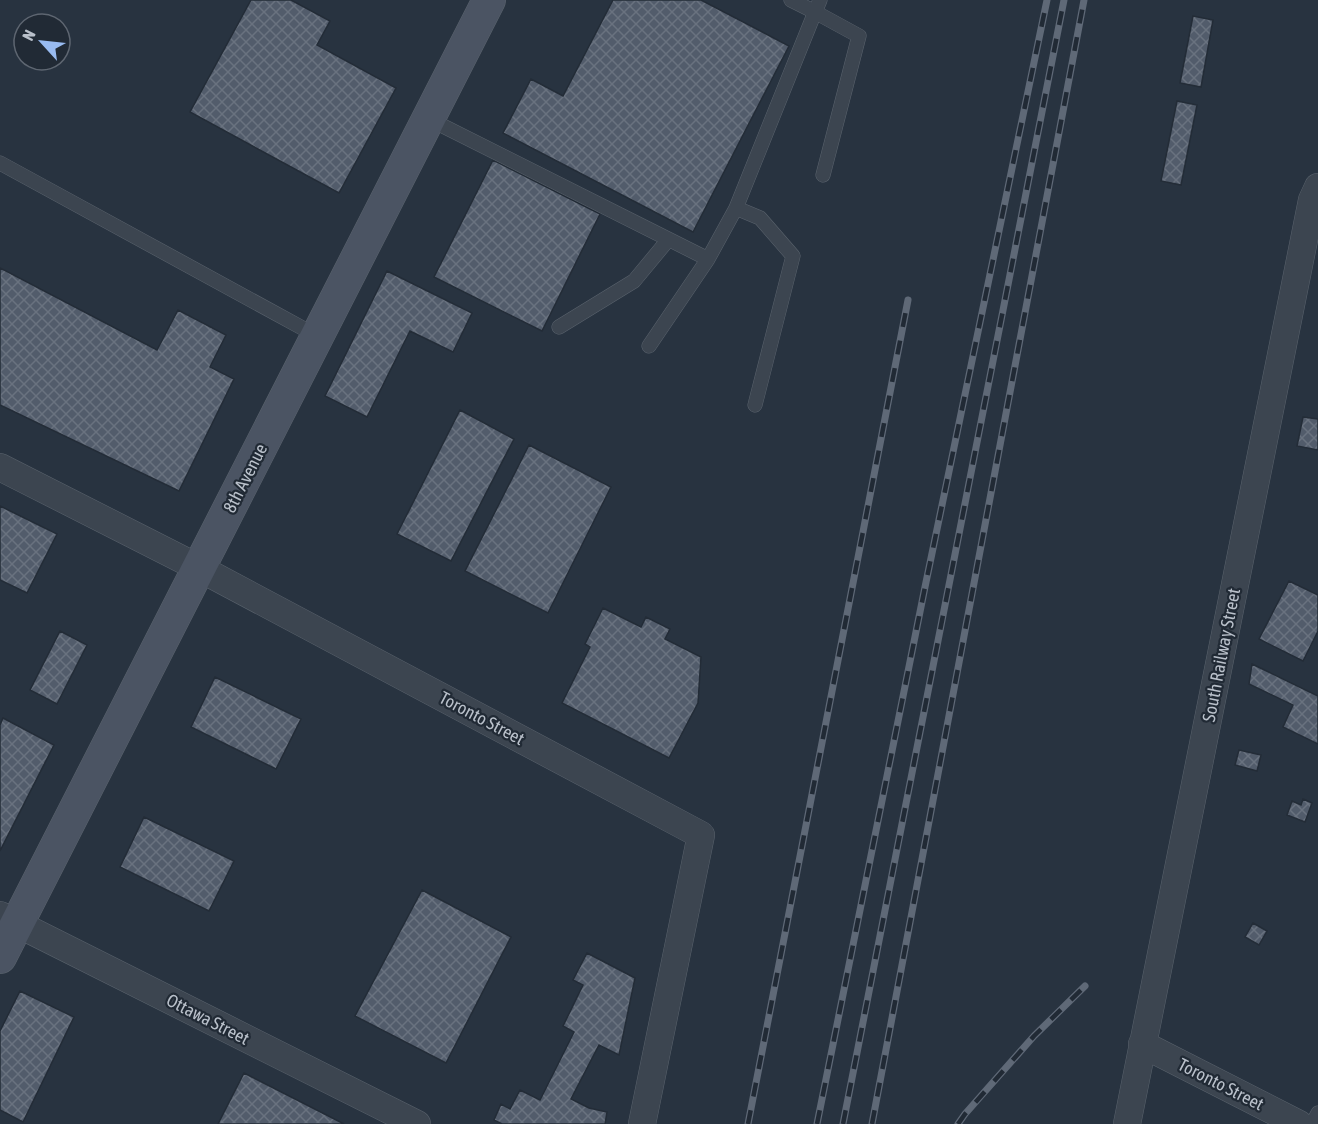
<svg xmlns="http://www.w3.org/2000/svg" width="1318" height="1124" viewBox="0 0 1318 1124" font-family="'Asap Condensed',sans-serif">
<defs>
<pattern id="building-cross-hatch" width="8" height="8" patternUnits="userSpaceOnUse" patternTransform="scale(1.5)"><rect width="8" height="8" fill="#525c6b"/><path d="M0 0l8 8M0 8l8-8" fill="none" stroke="#69727f"/></pattern>
</defs>
<rect width="100%" height="100%" fill="#283340"/>
<path fill="url(#building-cross-hatch)" stroke="#232c37" stroke-width="1.5" d="M251,0h40l39,21 -13,24 79,43 -57,105 -149,-81z
M613,0h88l88,46 -96,186 -190,-99 28,-54 32,17z
M1193,16l20,4 -12,67 -21,-4z
M1177,101l20,4 -16,80 -20,-4z
M493,160l107,54 -58,117 -108,-54z
M0,268l157,82 21,-40 48,25 -16,32 24,12 -55,112 -179,-86z
M387,271l85,42 -19,39 -43,-21 -43,86 -42,-21z
M460,410l54,29 -63,122 -54,-27z
M1303,417l15,2v31l-21,-4z
M529,445l82,42 -63,126 -83,-42z
M0,506l57,28 -30,59 -27,-13z
M1289,581l29,14v36l-15,30 -44,-22z
M603,608l38,19 5,-10 24,12 -5,10 36,18 -3,46 -29,55 -107,-55 28,-56 -5,-3z
M60,631l27,14 -30,59 -27,-14z
M1252,664l66,32v48l-35,-17 10,-22 -44,-21z
M215,677l86,42 -25,50 -85,-42z
M3,718l51,27 -54,106v-126z
M1239,750l22,5 -4,16 -22,-6z
M1303,799l9,4 -7,19 -18,-7 5,-14 9,4z
M144,817l90,44 -25,50 -89,-44z
M422,890l89,47 -65,126 -91,-47z
M1253,923l14,8 -8,14 -14,-8z
M587,953l48,25 -16,77 -20,-10 -28,54 18,9 18,4 -2,12h-103l-8,-4 7,-16 9,5 10,-19 20,10 34,-68 -11,-6 20,-41 -10,-5z
M20,991l54,26 -51,105 -23,-12v-79z
M244,1073l100,51h-126z"/>
<g fill="none" stroke-linecap="round" stroke-linejoin="round">
<defs>
<path id="lane" d="M791,0l24,12 5,-12
M429,119l279,140 28,-51 79,-196 44,24 -36,139
M0,163l317,173
M736,208l24,10 33,38 -38,149
M559,327l75,-46 34,-41
M649,346l59,-87
M1312,1124l6,-11"/>
<path id="street" d="M0,467l199,101 502,267 -59,289
M0,915l417,209
M1142,1044l157,80
M1127,1124l185,-924 6,-13"/>
<path id="secondary" d="M0,957l489,-957"/>
</defs>
<use href="#lane" stroke="#5a636d" stroke-width="15"/>
<use href="#street" stroke="#5a636d" stroke-width="28"/>
<use href="#secondary" stroke="#5a636d" stroke-width="34"/>
<use href="#lane" stroke="#3c4550" stroke-width="14"/>
<use href="#street" stroke="#3c4550" stroke-width="27"/>
<use href="#secondary" stroke="#4b5463" stroke-width="33"/>
<defs>
<path id="rail" d="M748,1124l160,-824
M817,1124l108,-537 122,-587
M843,1124l221,-1124
M872,1124l212,-1124
M958,1124l7,-10 69,-78 51,-50"/>
</defs>
<use href="#rail" stroke="#5f6977" stroke-width="7"/>
<use href="#rail" stroke="#212a35" stroke-width="4.5" stroke-dasharray="14" stroke-linecap="butt"/>
</g>
<g text-anchor="middle" dominant-baseline="central" stroke-width="4.5" stroke-linejoin="round" paint-order="stroke">
<g font-size="18" fill="#b9c0ca" stroke="#212a35">
<text transform="translate(245 478) rotate(-63)">8th Avenue</text>
<text transform="translate(1221 655) rotate(-79)">South Railway Street</text>
<text transform="translate(482 718) rotate(28)">Toronto Street</text>
<text transform="translate(208 1019) rotate(27)">Ottawa Street</text>
<text transform="translate(1221 1084) rotate(27)">Toronto Street</text>
</g>
</g>
<g transform="translate(42 42) rotate(297)"><circle r="28" fill="#212a35" stroke="#5e6671" stroke-width="1.5"/>
<path d="M0-4.5L10 22L0 15L-10 22Z" fill="#98bbf1"/>
<text y="-9" font-size="16" font-weight="bold" text-anchor="middle" fill="#b9c0ca">N</text>
</g>
</svg>
